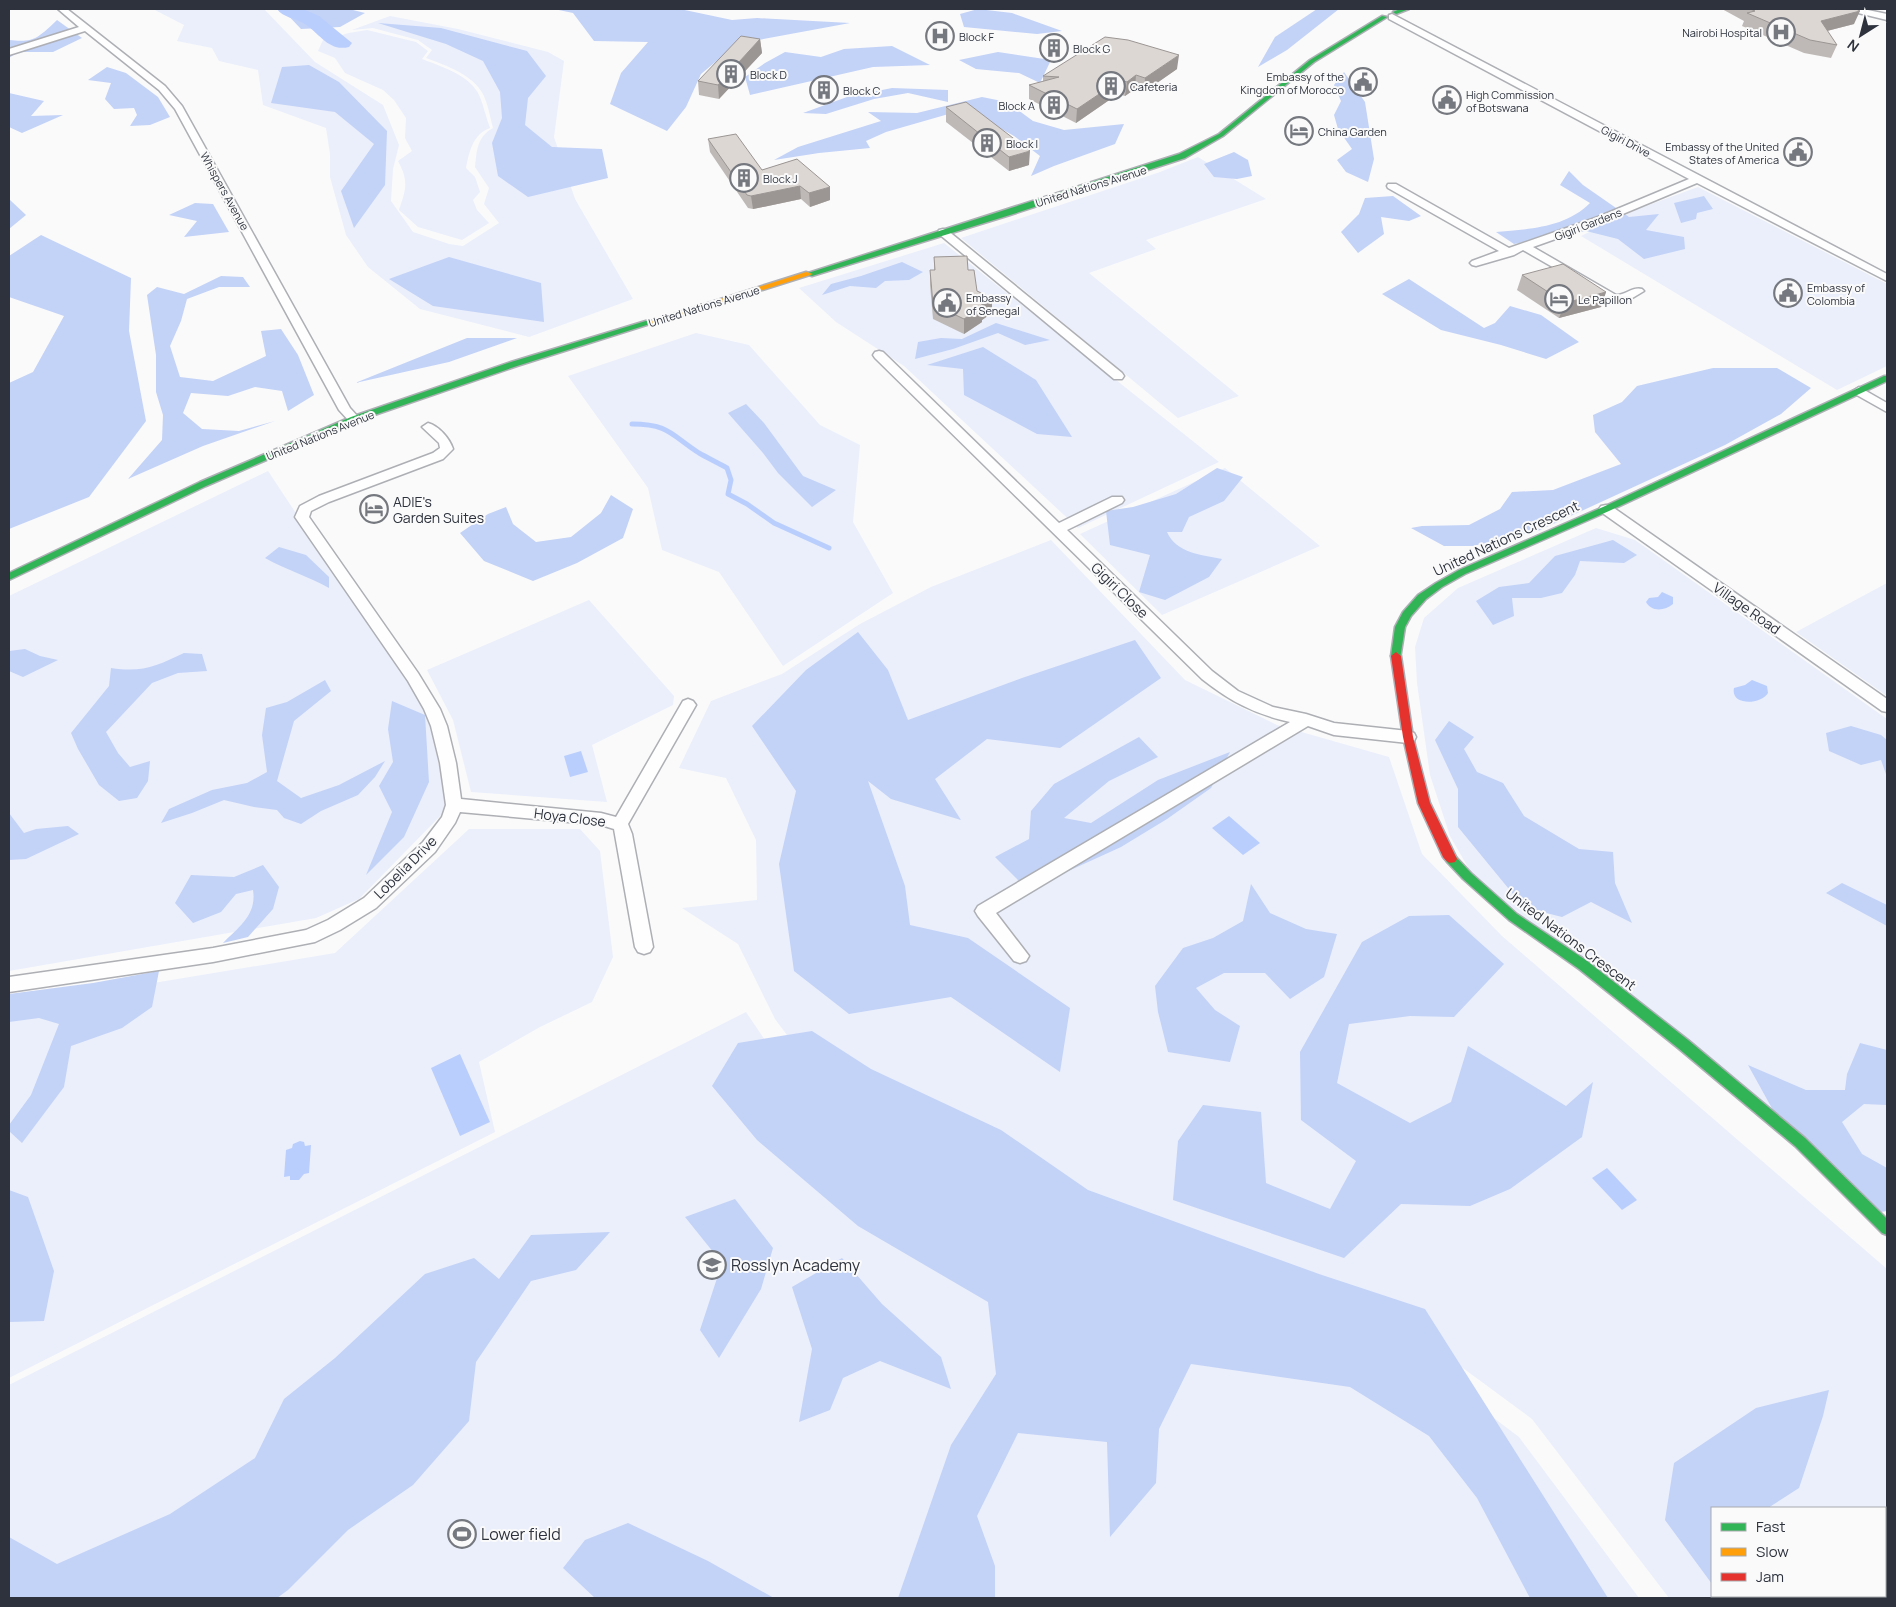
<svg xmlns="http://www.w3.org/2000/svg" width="1896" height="1607" viewBox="0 0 1896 1607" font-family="Manrope,sans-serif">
<rect width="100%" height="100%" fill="#fafafa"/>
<path fill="#eaeffb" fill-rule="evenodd" d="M153,9h111l51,53 68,43 16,40 -6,24 -2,32 22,31 36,12 14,2 36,-23 -15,-19 5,-16 -14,-21c2,-17 2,-30 18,-39 -3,-11 -5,-24 -10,-34 -11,-20 -36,-28 -57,-36l6,-8 -14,-10 -45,-12 -21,2 38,-14 68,13 90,23 16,9 -10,76 21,62 58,100 -104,38 -109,-28 -52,-42 -22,-32 -16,-58v-23l-4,-26 -63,-23 -5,-35 -39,-9 -7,-13 -35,-7 7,-16z
M367,30l49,12 12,9 -6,8c20,8 49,16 58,38 4,10 6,21 10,31 -17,6 -21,24 -24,40l9,9 5,15 -7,8 4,10 12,13 -27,17 -44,-13 -19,-17c7,-21 10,-29 -1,-49l14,-10 -7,-13 1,-20 -12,-18 -11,-10 -38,-17 -10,-15 -17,-7 5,-11 26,-7z
M1198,157l68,42 -120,41 10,9 -67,24 150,123 -61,22 -217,-180 199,-66z
M1698,187l189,97v82l-50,24 -256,-154 57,-27z
M944,243l275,219 -141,66 -174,-162 -68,-44 -37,-34z
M696,333l53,12 71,80 40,20 -7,77 40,71 -110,73 -64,-94 -57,-22 -14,-62 -80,-112z
M1225,468l95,78 -158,69 -82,-81z
M268,471l157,237 8,30 15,70 -89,91 -43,19 -307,53v-375z
M1596,528l39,12 252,179v490l-414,-333 -23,-40 -20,-61 -13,-92 -2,-36 9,-29 34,-30z
M1051,540l134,140 92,45 112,32 33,97 80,82 385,333v329h-218l-137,-179 -103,-76 -371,-149 -251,-132 -32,-43 -37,-75 -56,-36 75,-8 -1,-60 -30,-62 -47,-10 32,-67 71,-27 78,-50 71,-37zM1712,1508h173v88h-173z
M1887,583v113l-91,-64z
M589,600l85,96 -1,9 -81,40 15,57 -136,-10 -18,-72 -26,-50z
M469,829h111l20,22 13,106 -21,45 -52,25 -61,35 16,70 -486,246v-371l326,-54z
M746,1012l47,70 632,284 94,71 120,161h-1630v-213z"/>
<path fill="#c3d2f7" d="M282,9h67l16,4 -25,14 -39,2z
M554,9h126l52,11 25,-2 93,5 -113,21 -36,30 -15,33 -19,24 -57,-27 11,-31 27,-31 -54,-1 -21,-28z
M978,9l34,4 50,18 -25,3 -73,-7 -4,-13z
M1317,9h22l-52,41 -29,17 17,-30z
M57,20l25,18 -29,14h-35l-9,6v-18c25,3 29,-2 48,-20z
M378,23l63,5 86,23 19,25 -18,22 -3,27 27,22 50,2 6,29 -80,19 -30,-21 -6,-33 10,-25 -2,-26 -17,-31 -37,-17z
M892,46l38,19 -57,2 -123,28 -5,-18 20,-14 20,-11 36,5 23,-8z
M998,52l53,8 -11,23 -21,-10 -43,-4 -17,-9z
M309,65l30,17 48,49 -2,54 -31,43 -13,-37 33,-47 -39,-32 -64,-9 11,-36z
M107,67l19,6 32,24 12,20 -20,8 -20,1 7,-11 -3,-7 -20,1 -9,-10 6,-16 -23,-3z
M1344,72l21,30 9,57 -6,23 -22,-10 -9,-12 15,-11 -14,-20 -4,-14 7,-14 -7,-16z
M892,88l56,2v12l-40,-9 -34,6 -48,15 -23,-1 44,-16z
M9,93l35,8 -13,15 32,-1 -41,18 -13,-6z
M982,97l25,5 26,19 31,9 60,-6 -9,20 -61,22 -23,10 9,-20 -26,-20 -25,-14 -30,-11 -73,21 -20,9 4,7 -51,5 -45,7 24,-13 83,-26 -13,-9 49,1z
M1234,152l14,8 4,16 -15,3 -23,-2 -10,-13z
M1569,171l14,14 46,32 30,-3 -13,16 38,7 1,12 -41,10 -26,-20 -32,-8 -72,13 -18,-12c33,-3 69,-4 94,-29l-30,-18z
M1393,196l28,20 -12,5 -28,-4 3,17 -26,19 -17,-21 18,-18 6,-16z
M1704,196l9,13 -16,4 -1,6 -15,4 -7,-20z
M9,199l17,16 -17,14z
M195,203l18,1 16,28 -45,5 13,-16 -28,-6z
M41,235l90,43 -2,53 17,90 -57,76 -80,32v-146l24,-11 31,-56 -55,-19v-41z
M449,257l92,26 3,39 -111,-16 -44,-27z
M902,262l21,10 -14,8 -24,1 -9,7 -26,-2 -28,9 9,-11 30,-8z
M221,276l22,1 7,10h-31l-32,12 -6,22 -11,25 10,31 33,4 53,-25 -5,-25 20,-2 17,26 16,40 -26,16 -6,-20 -27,-4 -27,9 -37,-3 -8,20 19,16 37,2 36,-10 -72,25 -75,33 34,-39 1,-25 -7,-23v-37l-9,-60 10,-8 27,7z
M1409,279l75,49 11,-5 15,-17 31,9 38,27 -33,17 -45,-14 -60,-15 -59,-36z
M996,323l54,17 -25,5 -27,-12 -45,16 -38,10 3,-17 23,-4 21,1z
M467,338h50l-68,24 -94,21z
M983,347l53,33 36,57 -35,-3 -73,-39 -1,-26 -36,-4z
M1713,368h64l34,20 -30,26 -56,31 -187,86 -65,15h-29l-33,-18 11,-2 47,-1 31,-16 12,-17 41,-2 68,-26 -26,-32 -2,-17 29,-13 15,-16z
M746,404l18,19 39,53 33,14 -24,17 -34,-34 -15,-20 -35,-40z
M1217,468l26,9 -19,24 -35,16 -7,15h-15c9,21 35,23 55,27l-13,18 -44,23 -26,-8 11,-37 -40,-10 -4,-34 27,-4 43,-13z
M611,495l22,14 -10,29 -46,25 -44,18 -49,-20 -24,-28 28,-19 18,-7 7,17 23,18 35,-5 30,-24z
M1613,540l24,15 -13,8 -44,-2 -5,14 -13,18 -21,5h-29l2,18 -21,9 -17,-24 23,-14 30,-4 26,-27z
M279,547l27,8 23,22v11c-21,-12 -43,-18 -64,-30z
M858,632l30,38 20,50 114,-42 113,-38 26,38 -101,70 -73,-9 -52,40 26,41 -70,-21 -23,-18 37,105 5,39 58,13 102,70 -10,64 -109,-75 -102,17 -55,-43 -15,-107 17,-73 -44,-65 54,-56z
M25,649l15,7 18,4 -35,17 -14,-6v-20z
M184,653l18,1 5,17 -29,2 -26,10 -46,49 12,21 12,14 20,-6 -2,20 -11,17 -18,3 -20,-16 -21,-36 -7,-16 38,-47 2,-18c31,5 46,-2 73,-15z
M325,680l6,11 -37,30 -17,60 24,17 38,-13 46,-24 -10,16 -17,18 -37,16 -20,13 -17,-6 -7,-8 -23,-3 -30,-7 -32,13 -31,10 8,-14 43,-19 35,-7 20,-11 -5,-37 4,-27 21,-6z
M392,701l33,14 4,67 -25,55 -38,38 26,-63 -13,-26 14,-24 -5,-33z
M1449,721l25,16 -10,12 13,23 26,11 21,33 55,33 34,3 2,31 17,40 -41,-21 -29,15 -35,-9 -14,-14 -55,-67v-38l-23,-49z
M1851,726l30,9 6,5v37l-6,-17 -20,5 -32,-14 -3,-18z
M1139,737l19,20 -49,24 -45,37 27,5 67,-43 72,-28 -19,36 -44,31 -46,28 -57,26 -42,11 -27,-27 34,-18 2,-28 23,-27z
M9,813l15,20 12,-4 32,-3 11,8 -53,25 -17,1z
M263,865l16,22 -6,22 -25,28 -25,6c16,-16 34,-28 30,-53l-17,4 -15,18 -28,11 -18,-20 16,-28 43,2z
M1842,883l45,22v21l-61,-33z
M1251,884l19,29 36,16 31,5 -13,43 -34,22 -25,-26h-41l-28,15 19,22 25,16 -10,36 -62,-10 -10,-40 -3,-26 28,-38 30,-10 30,-17z
M1449,915l55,49 -50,53 -44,-1 -61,8 -12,59 73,40 41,-21 17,-56 98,60 27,-24 -11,55 -72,52 -40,17 -69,-2 -57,54 -171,-58 5,-59 25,-36 58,7 5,71 64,26 26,-48 -55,-41 -1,-68 62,-110 47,-26z
M159,971l-7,36 -30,21 -51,18 -7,41 -42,56 -13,-12v-6l22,-30 28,-71 -20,-6 -30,4v-28l84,-11z
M812,1031l59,38 130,61 87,60 231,84 106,35 183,289h-78l-53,-100 -48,-62 -79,-49 -159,-23 -32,65 -3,54 -46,54 -3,-95 -89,-9 -41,83 18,50v32h-97l53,-153 45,-71 -8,-72 -130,-76 -101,-86 -45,-54 26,-43z
M1860,1043l27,7v55l-23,-1 -22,18 20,32 25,14v43l-6,1 -107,-100 -26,-47 58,25h39l2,-16z
M9,1190l19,7 26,74 -10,50 -35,1z
M735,1199l38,49 -12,41 -42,69 -19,-28 22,-67 -37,-46z
M610,1232l-34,38 -45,11 -55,81 -7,59 -56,64 -65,45 -60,60 -11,8h-268v-61l48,27 113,-50 85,-56 29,-59 51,-41 90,-84 49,-16 25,21 32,-44z
M842,1258l40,46 59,53 10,32 -71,-28 -37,17 -13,32 -31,12 13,-73 -20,-62z
M1829,1390l-6,26 -24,72 -31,20h-56v76l-47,-64 9,-57 82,-55z
M628,1523l80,38 66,37h-179l-32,-30 22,-28z"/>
<path fill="#bacefd" d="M1662,592l11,5v7c-8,7 -22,8 -27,-2l3,-4 9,-1z
M1752,680l15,6 1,7c-7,12 -38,13 -34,-5l11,-3z
M581,751l7,21 -18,5 -6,-21z
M1229,816l31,27 -17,12 -31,-27z
M460,1054l30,68 -30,14 -29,-68z
M300,1141l4,1 1,4 6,-1 -2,28 -5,1 -5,6h-9v-4l-6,1 2,-27 6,-2 1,-4z
M1607,1168l30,32 -15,10 -30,-32z"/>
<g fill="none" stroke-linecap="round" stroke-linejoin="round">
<path stroke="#bacefd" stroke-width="5" d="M632,424c37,0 39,11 67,29 9,5 19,10 28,15l4,12 -3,14 19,10 27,19 55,25"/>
<path fill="#bacefd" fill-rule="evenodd" d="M277,9h26l16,7 33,27 -3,4c-20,5 -29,-13 -44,-23 -9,-6 -22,-6 -28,-15z"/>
<defs>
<path id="street" d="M58,9h9l98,77 17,20 168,302 10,11 -2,3h-8l-11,-12 -164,-301 -16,-19 -74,-59 -76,24v-6l70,-22z
M1849,9h14l24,5v6l-37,-9z
M1392,14l495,260v7l-190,-98 -91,38 -73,26 83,48c10,0 17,-9 26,-6l2,2 -15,9h-19l-87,-50 -9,5 -38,11 -4,-1 -2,-2 2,-2 27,-10 -111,-63 -1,-2 1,-2h8l113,64 89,-31 91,-38 -300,-160v-4z
M943,229l4,1 175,143 2,3 -2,3h-8l-175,-145 -1,-2 1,-2z
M879,351l4,1 176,171 53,-26h10l2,3 -2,3 -55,27 145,141 26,20 35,16 33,7 28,9 74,8 6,2 2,4 -2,4 -6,2 -74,-8 -26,-9 -312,187 33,43 -3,5 -6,2 -6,-2 -36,-45 -3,-5 3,-5 312,-184c-36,-8 -60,-21 -88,-43l-327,-321 -2,-3 2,-3z
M1859,387l28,16v9l-32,-18 -2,-3z
M428,423c11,3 22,16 25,26l-10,10 -114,43 -18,9 -2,6 109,156 22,36 7,17 9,37 5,36 140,14 15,4 67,-116 5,-2 5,2 3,4 -68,119 4,10 21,113 -3,5 -6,2 -6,-2 -3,-5 -21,-118 -13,-4 -141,-13 -5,11 -20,29 -59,56 -36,22 -25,12 -102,20 -204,30v-15l204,-29 93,-18 22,-10 36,-22 59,-56 19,-25 4,-12 -6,-42 -9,-37 -7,-17 -16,-28 -113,-164 5,-11 19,-10 114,-43 7,-5 -1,-5 -17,-16z
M1606,505l5,1 276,193v13l-5,-1 -281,-199 -2,-3 2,-3z"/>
<path id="fast" d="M1400,9h9l-13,5 -3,-2z
M1382,16l5,1 -73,45 -91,74 -38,22 -175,57 -198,61 -7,-2 374,-120 40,-20 91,-74z
M649,320l7,2 -139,44 -160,55 -151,65 -197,94v-7l191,-91 151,-65 160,-55z
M1884,376h3v5l-278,130 -144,63 -23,13 -16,12 -15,17 -6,11 -5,32 -4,1 -5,-4 4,-29 8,-15 15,-17 18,-12 23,-13 144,-63z
M1451,854l4,2 16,17 46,41 70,47 101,79 117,98 82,81v16l-5,-2 -87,-87 -117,-98 -99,-79 -70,-49 -46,-41 -16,-17 -2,-3 2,-3z"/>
<path id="slow" d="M806,272l7,2 -158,50 -7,-2z"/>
<path id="jam" d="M1396,652l5,4 12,81 17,66 27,56 -2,3c-6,2 -8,0 -12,-5l-25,-54 -15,-66 -12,-81z"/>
</defs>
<use href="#street" stroke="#adafb4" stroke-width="3"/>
<use href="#fast" stroke="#adafb4" stroke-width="3"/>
<use href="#slow" stroke="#adafb4" stroke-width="3"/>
<use href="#jam" stroke="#adafb4" stroke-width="3"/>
<use href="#street" fill="#fefefe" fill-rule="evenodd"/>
<use href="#fast" fill="#30b455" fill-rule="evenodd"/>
<use href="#slow" fill="#ff9f0a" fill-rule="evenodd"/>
<use href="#jam" fill="#e5322d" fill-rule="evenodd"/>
</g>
<path fill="#beb9b6" d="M1722,9h134l-2,15 -27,7 10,14 -6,13 -27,-5 -62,-27 2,-5z
M760,39l2,14 -43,46 -20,-4 -1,-14z
M1177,69l-33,23 -9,-3 -10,7 -7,-2 -42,29 -47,-24v-14l14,-3v-6z
M946,107l83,58 -20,6 -63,-49z
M708,139l54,31 35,-11 33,41 -20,7 -9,-8 -48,10 -5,-1 -38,-56z
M934,257l34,13 9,21 15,7v15l-10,7v2l-18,12 -31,-15 -3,-34v-15h4z
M1522,275l84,17 -5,15 -42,11 -42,-28z"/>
<path fill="#9b9694" d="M1860,11l-6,13 -39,10 6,-13z
M760,39l2,14 -43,46 -1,-14z
M1179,55l-2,14 -33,23 1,-14z
M1136,75l-1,14 -10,7 2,-14z
M1120,80l-2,14 -42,29 1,-14z
M1030,151l-1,14 -20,6v-14z
M800,186l1,13 -48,10 -2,-13z
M830,187v13l-20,7 -1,-14z
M1606,292l-5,15 -42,11 6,-15z
M992,298v15l-10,7v2l-18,12v-15l16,-13z"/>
<path fill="#ddd7d4" stroke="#9b9694" d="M1750,9h106l4,2 -39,10 16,24 -27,-5 -63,-27 8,-2z
M741,36l19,3 -42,46 -20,-4z
M1105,37l23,3 51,15 -34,23 -9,-3 -9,7 -7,-2 -43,29 -48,-24 30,-8 -16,-1z
M966,102l64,49 -21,6 -63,-50z
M736,134l26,36 35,-11 33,28 -21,6 -9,-7 -49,10 -4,-1 -39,-56z
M967,256l1,14h6l3,21 15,7 -12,8 2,1 -18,12 -31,-15 -3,-34h5l-1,-13z
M1563,264l43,28 -41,11 -43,-28z"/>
<defs>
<symbol id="hospital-ring" viewBox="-11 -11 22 22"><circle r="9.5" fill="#fafafa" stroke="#75787f" stroke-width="1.5"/><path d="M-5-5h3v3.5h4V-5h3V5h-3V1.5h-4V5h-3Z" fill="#75787f"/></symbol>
<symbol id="building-ring" viewBox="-11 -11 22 22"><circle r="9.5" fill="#fafafa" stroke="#75787f" stroke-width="1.5"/><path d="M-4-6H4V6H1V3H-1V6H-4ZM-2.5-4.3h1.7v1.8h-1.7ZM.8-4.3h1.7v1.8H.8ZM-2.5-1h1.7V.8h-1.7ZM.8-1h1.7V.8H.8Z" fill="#75787f"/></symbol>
<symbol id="civic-ring" viewBox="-11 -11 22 22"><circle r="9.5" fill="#fafafa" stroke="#75787f" stroke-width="1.5"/><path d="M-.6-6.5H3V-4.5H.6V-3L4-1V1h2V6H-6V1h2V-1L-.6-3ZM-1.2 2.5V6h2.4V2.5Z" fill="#75787f"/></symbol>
<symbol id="hotel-ring" viewBox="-11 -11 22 22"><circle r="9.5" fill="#fafafa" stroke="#75787f" stroke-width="1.5"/><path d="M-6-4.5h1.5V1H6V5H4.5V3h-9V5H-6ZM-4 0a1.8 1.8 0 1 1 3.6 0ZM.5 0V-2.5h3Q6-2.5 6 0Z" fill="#75787f"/></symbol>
<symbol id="school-ring" viewBox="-11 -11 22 22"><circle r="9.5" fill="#fafafa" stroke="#75787f" stroke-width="1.5"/><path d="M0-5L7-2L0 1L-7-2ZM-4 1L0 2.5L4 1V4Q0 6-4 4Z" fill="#75787f"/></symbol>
<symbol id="stadium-ring" viewBox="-11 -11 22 22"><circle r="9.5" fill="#fafafa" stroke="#75787f" stroke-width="1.5"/><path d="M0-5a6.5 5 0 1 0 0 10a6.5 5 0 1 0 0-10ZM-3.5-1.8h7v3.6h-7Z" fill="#75787f"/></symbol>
</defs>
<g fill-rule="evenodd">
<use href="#hospital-ring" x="1765" y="16" width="32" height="32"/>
<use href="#hospital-ring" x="924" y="20" width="32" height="32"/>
<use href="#building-ring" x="1038" y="32" width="32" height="32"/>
<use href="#building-ring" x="715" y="58" width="32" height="32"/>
<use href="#civic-ring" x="1347" y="66" width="32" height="32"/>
<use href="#building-ring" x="1095" y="70" width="32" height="32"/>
<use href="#building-ring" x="808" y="74" width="32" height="32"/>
<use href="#civic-ring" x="1431" y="84" width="32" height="32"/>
<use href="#building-ring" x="1038" y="89" width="32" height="32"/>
<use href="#hotel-ring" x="1283" y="115" width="32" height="32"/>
<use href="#building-ring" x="971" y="127" width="32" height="32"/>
<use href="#civic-ring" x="1782" y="136" width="32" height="32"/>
<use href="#building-ring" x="728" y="162" width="32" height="32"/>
<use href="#civic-ring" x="1772" y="277" width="32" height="32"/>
<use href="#hotel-ring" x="1543" y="283" width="32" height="32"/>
<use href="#civic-ring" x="931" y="287" width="32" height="32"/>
<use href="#hotel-ring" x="358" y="493" width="32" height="32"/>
<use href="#school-ring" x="696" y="1249" width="32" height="32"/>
<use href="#stadium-ring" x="446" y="1518" width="32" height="32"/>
</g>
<g text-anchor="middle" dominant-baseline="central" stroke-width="4" stroke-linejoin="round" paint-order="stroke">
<g font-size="11" fill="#2d323d" stroke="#fafafa" text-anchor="start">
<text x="1762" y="32" text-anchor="end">Nairobi Hospital</text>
<text x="959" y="36">Block F</text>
<text x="1073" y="48">Block G</text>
<text x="750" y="74">Block D</text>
<text x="1344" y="76" text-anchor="end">Embassy of the<tspan x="1344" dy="13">Kingdom of Morocco</tspan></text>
<text x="1130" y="86">Cafeteria</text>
<text x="843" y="90">Block C</text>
<text x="1466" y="94">High Commission<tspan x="1466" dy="13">of Botswana</tspan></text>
<text x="1035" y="105" text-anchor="end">Block A</text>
<text x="1318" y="131">China Garden</text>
<text x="1006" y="143">Block I</text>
<text x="1779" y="146" text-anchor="end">Embassy of the United<tspan x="1779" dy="13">States of America</tspan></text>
<text x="763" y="178">Block J</text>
<text x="1807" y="287">Embassy of<tspan x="1807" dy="13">Colombia</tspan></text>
<text x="966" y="297">Embassy<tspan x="966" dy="13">of Senegal</tspan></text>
<text x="1578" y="299">Le Papillon</text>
</g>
<g font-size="11" fill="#2d323d" stroke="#fafafa">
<text transform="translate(1626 141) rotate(28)">Gigiri Drive</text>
<text transform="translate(1091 186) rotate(-17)">United Nations Avenue</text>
<text transform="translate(225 191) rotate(61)">Whispers Avenue</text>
<text transform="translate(1588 224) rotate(-21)">Gigiri Gardens</text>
<text transform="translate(704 306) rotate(-17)">United Nations Avenue</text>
<text transform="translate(320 435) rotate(-22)">United Nations Avenue</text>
</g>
<g font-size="14" fill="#2d323d" stroke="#fafafa" text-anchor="start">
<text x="393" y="501">ADIE's<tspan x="393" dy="16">Garden Suites</tspan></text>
</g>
<g font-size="14" fill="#2d323d" stroke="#fafafa">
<text transform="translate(1506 538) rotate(-25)">United Nations Crescent</text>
<text transform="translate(1120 590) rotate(44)">Gigiri Close</text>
<text transform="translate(1747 608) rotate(35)">Village Road</text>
<text transform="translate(570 817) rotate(7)">Hoya Close</text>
<text transform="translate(405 867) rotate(-45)">Lobelia Drive</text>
<text transform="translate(1571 939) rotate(37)">United Nations Crescent</text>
</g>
<g font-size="16" fill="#2d323d" stroke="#fafafa" text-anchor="start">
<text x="731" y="1265">Rosslyn Academy</text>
<text x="481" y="1534">Lower field</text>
</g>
</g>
<rect width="1896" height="1607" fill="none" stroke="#2d323d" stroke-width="20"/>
<rect x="1711" y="1507" width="175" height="90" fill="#fafafa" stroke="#a8aaae"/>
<rect x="1721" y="1523" width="25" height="8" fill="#30b455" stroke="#a8aaae"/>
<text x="1756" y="1532" font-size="15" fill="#2d323d">Fast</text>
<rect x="1721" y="1548" width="25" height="8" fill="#ff9f0a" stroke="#a8aaae"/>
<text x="1756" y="1557" font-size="15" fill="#2d323d">Slow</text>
<rect x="1721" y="1573" width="25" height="8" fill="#e5322d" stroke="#a8aaae"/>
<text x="1756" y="1582" font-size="15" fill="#2d323d">Jam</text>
<g transform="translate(1861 35) rotate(216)" stroke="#fafafa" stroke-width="4" paint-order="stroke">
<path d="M0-4L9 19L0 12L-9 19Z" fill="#2d323d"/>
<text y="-8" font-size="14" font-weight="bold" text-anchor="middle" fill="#2d323d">N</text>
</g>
</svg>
